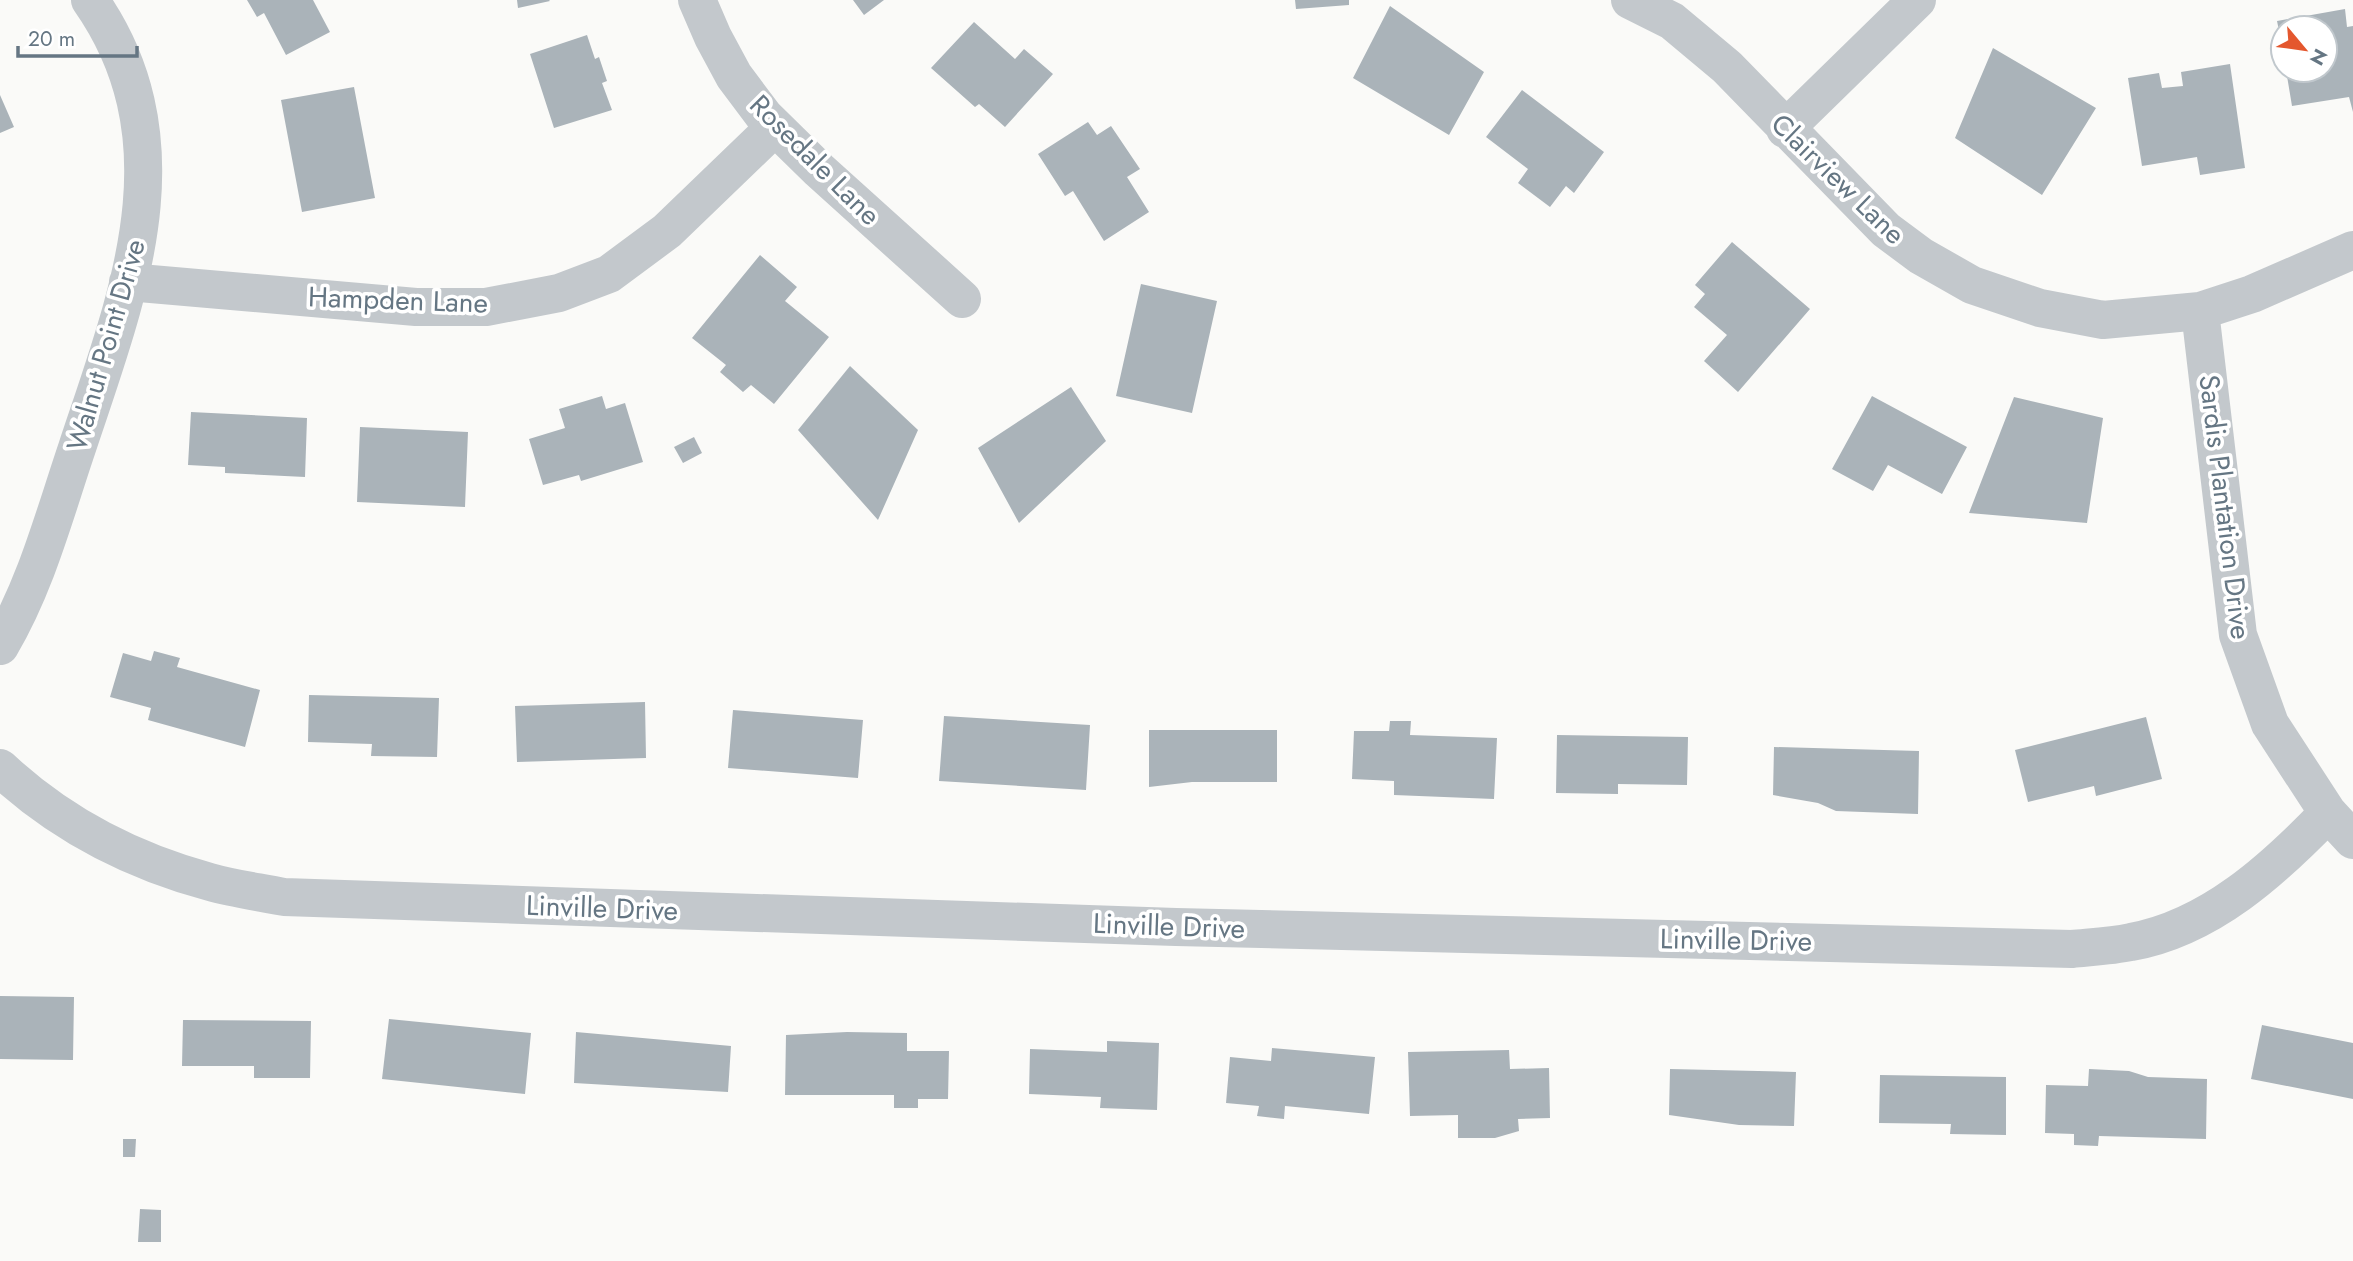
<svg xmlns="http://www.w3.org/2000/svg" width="2353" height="1261" viewBox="0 0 2353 1261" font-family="Jost,sans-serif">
<rect width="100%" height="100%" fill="#fafaf8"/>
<path fill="#aab3b9" d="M247,0h66l17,32 -44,23 -22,-42 -7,4z
M517,0h32l1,1 -32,7z
M853,0h31l-20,15z
M1295,0h54v5l-53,4z
M1390,6l94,66 -35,63 -96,-57z
M2345,9l2,18 6,-1v86l-4,-15 -57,9 -6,-36h39v-42h-42l-1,17 -5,-24z
M974,22l41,37 9,-10 29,25 -48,53 -26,-23 -4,3 -44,-39z
M587,35l8,24 4,-2 8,24 -5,2 10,27 -58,18 -24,-74z
M1993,48l103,60 -54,87 -87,-57z
M2230,64l15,104 -45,7 -3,-18 -55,9 -14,-88 31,-5 3,15 21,-2 -2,-14z
M354,87l21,111 -73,14 -21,-112z
M1522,90l82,62 -30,41 -8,-7 -16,21 -32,-24 10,-14 -42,-32z
M0,95l14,32 -14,6z
M1088,122l9,13 14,-9 29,43 -13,8 22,35 -45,29 -31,-50 -8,5 -27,-42z
M1732,242l78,67 -72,83 -34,-31 23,-26 -33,-28 11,-13 -10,-9z
M760,255l37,32 -12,14 44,36 -55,67 -23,-19 -8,7 -23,-20 6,-7 -34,-27z
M1141,284l76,17 -25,112 -76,-17z
M850,366l68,64 -40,90 -80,-90z
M1071,387l35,54 -87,82 -41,-75z
M602,396l4,13 19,-6 18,59 -62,19 -2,-6 -36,10 -14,-46 36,-11 -6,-19z
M1872,396l95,51 -25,47 -54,-29 -15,26 -41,-22z
M2014,397l89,21 -16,105 -118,-10z
M191,412l116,6 -2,59 -80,-4v-6l-37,-2z
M360,427l108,5 -3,75 -108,-5z
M694,437l8,16 -19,10 -9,-16z
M154,651l26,7 -3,9 83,23 -15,57 -97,-27 3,-12 -41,-11 13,-44 28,8z
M309,695l130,3 -2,59 -66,-1 1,-12 -64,-2z
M645,702l1,56 -129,4 -2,-56z
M733,710l130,10 -5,58 -130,-10z
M944,716l146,9 -4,65 -147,-9z
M2146,717l16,62 -66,17 -2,-10 -66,16 -13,-52z
M1390,721h21l-1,14 87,3 -3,61 -100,-4v-14l-42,-2 2,-48h35z
M1149,730h128v52h-85l-43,5z
M1557,735l131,2 -1,48 -69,-1v10l-62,-1z
M1774,747l145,4 -1,63 -82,-3 -18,-8 -45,-8z
M0,996l74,1 -1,63 -73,-1z
M389,1019l142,14 -6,61 -143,-15z
M183,1020l128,1 -1,57h-56v-12h-72z
M2262,1025l91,18v56l-102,-20z
M576,1032l155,14 -3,46 -154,-9z
M847,1032l60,1v18h42l-1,48h-30v9h-24v-13h-109l1,-60z
M1107,1041l52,2 -2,67 -57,-2 1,-11 -72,-3 1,-45 77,3z
M1272,1048l103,9 -6,57 -84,-8 -1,13 -27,-3 2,-10 -33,-3 4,-46 41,4z
M1509,1050l1,19 39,-1 1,50 -32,1 1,12 -24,7h-37v-23l-48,1 -2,-64z
M1670,1069l126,3 -2,54 -55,-1 -70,-10z
M2089,1069l40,2 19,6 59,2 -1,60 -107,-3 -1,10 -24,-1v-11l-29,-1 1,-48 42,1z
M1880,1075l126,2v58l-56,-1 1,-10 -72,-1z
M123,1139h13l-1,18h-12z
M140,1209l21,1v32h-23z"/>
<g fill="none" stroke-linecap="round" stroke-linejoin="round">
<path stroke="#c3c8cc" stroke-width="38" d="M697,0l16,37 21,39 30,40 55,54 143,129
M1630,0l42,21 55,46 159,163 35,26 51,29 68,23 63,12 97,-9 52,-17 101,-44
M1785,129l132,-129
M128,282l288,25h70l73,-14 50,-19 58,-43 108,-104
M2200,311l38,324 32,89 58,89 25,27
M0,646c36,-61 54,-130 77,-198 49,-148 114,-304 13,-448
M0,768c60,56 132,93 210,114 24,7 50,10 74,15l892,30 896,22c20,-2 40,-3 59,-7 79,-14 143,-73 197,-129"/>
</g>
<g text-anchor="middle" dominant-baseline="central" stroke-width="7" stroke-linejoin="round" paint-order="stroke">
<g font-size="28" fill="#657683" stroke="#fff">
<text transform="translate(815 160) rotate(45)">Rosedale Lane</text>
<text transform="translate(1838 179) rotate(44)">Clairview Lane</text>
<text transform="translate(398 300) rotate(2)">Hampden Lane</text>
<text transform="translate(106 345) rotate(-74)">Walnut Point Drive</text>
<text transform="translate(2225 507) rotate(83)">Sardis Plantation Drive</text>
<text transform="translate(602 908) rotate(2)">Linville Drive</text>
<text transform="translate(1169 926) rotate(2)">Linville Drive</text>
<text transform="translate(1736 940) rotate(1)">Linville Drive</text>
</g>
</g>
<g transform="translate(2304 49) rotate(119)"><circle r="33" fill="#ffffff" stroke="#c1c8cd" stroke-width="2"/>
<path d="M0-5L12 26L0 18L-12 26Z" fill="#e4572e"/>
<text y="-10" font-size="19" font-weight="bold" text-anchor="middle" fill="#657683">N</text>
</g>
<path d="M18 46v10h119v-10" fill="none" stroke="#657683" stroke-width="3.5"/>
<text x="28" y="46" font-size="21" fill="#657683" stroke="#ffffff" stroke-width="5" paint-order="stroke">20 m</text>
</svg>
